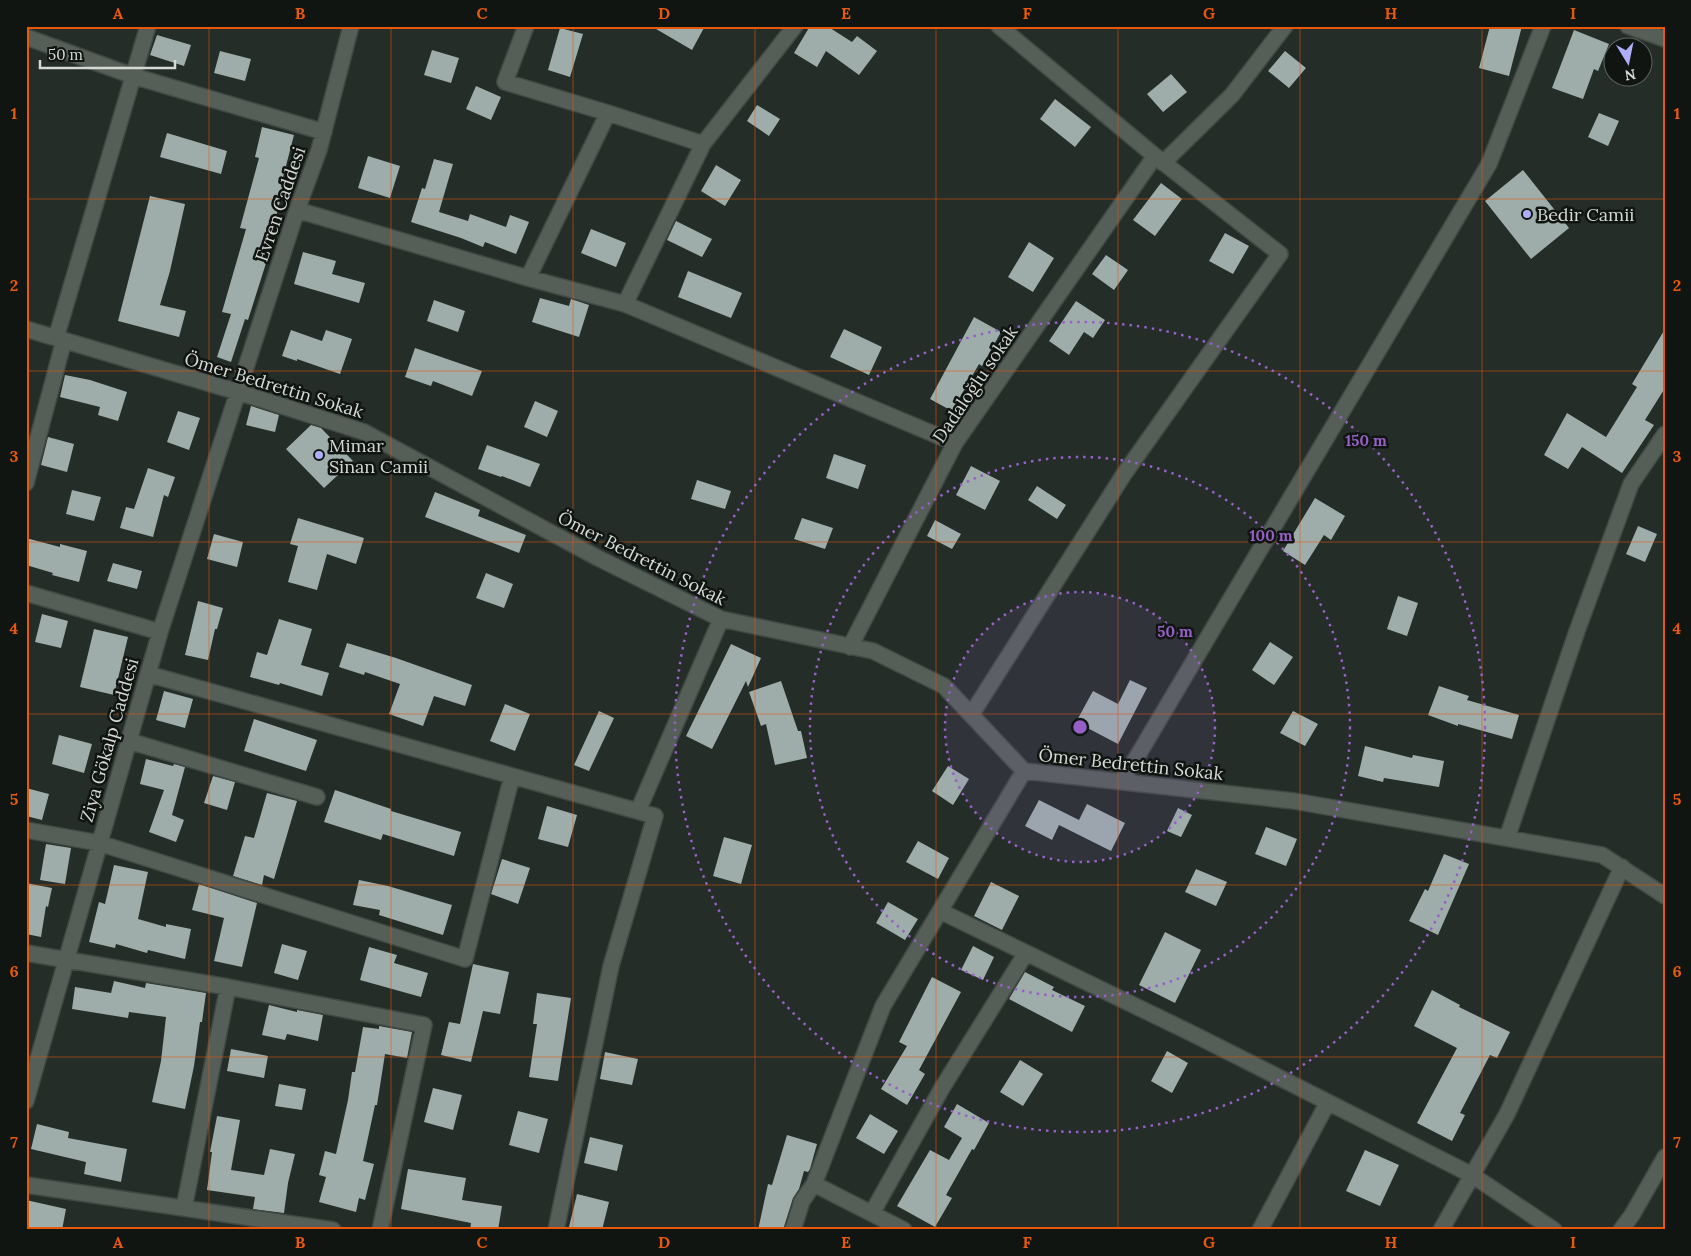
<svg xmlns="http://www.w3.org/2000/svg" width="1691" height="1256" viewBox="0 0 1691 1256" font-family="Lora,serif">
<rect width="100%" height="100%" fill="#242d28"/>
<path fill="#9eadaa" d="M651,26h54l-13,24z
M810,26h17l25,16 5,-6 20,15 -18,24 -33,-24 -9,16 -23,-14z
M1490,26h32l-13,50 -30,-8z
M560,28l23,6 -13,43 -22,-7z
M1574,30l35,14 -11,27 -4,-2 -11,30 -31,-11z
M157,35l34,10 -7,21 -34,-11z
M432,50l27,8 -8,25 -27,-8z
M220,51l31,8 -6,22 -31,-8z
M1285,51l21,17 -17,20 -21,-17z
M1171,74l16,18 -24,20 -16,-18z
M476,86l25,11 -10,23 -25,-11z
M1055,99l36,28 -16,20 -35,-28z
M757,105l23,14 -11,17 -22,-15z
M1599,113l20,8 -11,25 -20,-9z
M262,127l32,8 -13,50 3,1 -19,73 2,1 -19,60 -3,-1 -14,43 -14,-5 14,-43 -9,-2 24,-83 -6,-1 19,-70 -4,-1z
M167,133l60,18 -6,23 -61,-17z
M368,156l32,10 -10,32 -32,-10z
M434,159l19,5 -14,48 29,9 2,-7 36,13 4,-12 19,7 -13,32 -31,-12 -2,5 -22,-9 -50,-16 11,-34 3,1z
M716,165l25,15 -16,26 -24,-15z
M1523,170l46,58 -38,31 -46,-58z
M1161,183l21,16 -27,37 -22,-16z
M150,196l35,8 -15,67 -10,34 26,6 -7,26 -61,-16z
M676,221l36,18 -10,18 -35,-17z
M591,229l35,14 -10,24 -35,-14z
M1225,233l24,13 -16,28 -24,-13z
M1029,242l25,16 -21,34 -25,-15z
M303,252l33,9 -4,13 33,9 -6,20 -65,-19z
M1106,255l22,15 -14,20 -22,-16z
M688,271l54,22 -11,25 -53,-21z
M540,298l29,8 2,-7 18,6 -10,32 -47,-15z
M434,300l31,11 -7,21 -31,-11z
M1076,301l29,19 -12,18 -9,-6 -15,23 -20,-14z
M974,317l27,15 -19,34 -3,-2 -27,47 -22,-12z
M844,329l38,18 -13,28 -39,-18z
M1665,329v59l-20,32 9,5 -32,48 -40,-26 -14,22 -24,-14 23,-42 39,24 31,-50 -5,-3z
M291,330l31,11 4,-11 26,9 -12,35 -43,-15v2l-15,-5z
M415,348l67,23 -10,25 -39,-15 -2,5 -26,-9z
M65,375l25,5 37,12 -9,29 -20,-6 2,-8 -40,-10z
M535,401l23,10 -11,26 -23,-10z
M251,406l28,9 -4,17 -29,-7z
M178,411l22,7 -11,32 -22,-8z
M311,425l10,3 32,33 -29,27 -38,-39z
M48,437l26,7 -7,28 -26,-7z
M487,445l53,19 -10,23 -28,-11 -1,1 -23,-8z
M834,454l32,11 -8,24 -32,-11z
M971,466l29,15 -15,29 -29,-15z
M148,468l27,9 -7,20 -4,-2 -11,42 -33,-9 6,-21 8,2z
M697,480l34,11 -6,18 -34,-10z
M1037,486l29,19 -9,14 -29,-19z
M72,490l29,7 -7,24 -28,-7z
M435,492l45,18 -2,6 48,19 -7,18 -94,-36z
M1315,498l30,18 -14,24 -7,-5 -19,30 -22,-14z
M298,518l66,20 -8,26 -29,-10 -10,36 -29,-8 10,-36 -8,-2z
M802,518l31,10 -8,21 -31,-10z
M935,520l26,14 -9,15 -25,-13z
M1638,526l19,8 -12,28 -19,-8z
M214,534l29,8 -6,25 -30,-8z
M26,538l34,9v-3l27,7 -8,31 -27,-7 1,-2 -27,-8z
M113,563l29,8 -5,18 -30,-8z
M486,573l27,11 -9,24 -28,-10z
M1398,596l20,7 -11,33 -20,-7z
M198,601l25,7 -6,21h-2l-7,31 -23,-5z
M42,614l26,7 -7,27 -26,-6z
M279,619l33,10 -11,36 28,8 -7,23 -42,-13 -1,2 -29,-8 7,-25 10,3z
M94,629l34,8 -14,58 -34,-8z
M1270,642l23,15 -19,28 -22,-15z
M347,643l49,15 76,27 -7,21 -31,-10 -11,30 -34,-12 11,-30 -35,-12 -1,3 -25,-8z
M731,644l30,14 -13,29 -2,-6 -34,68 -26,-13z
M1130,680l17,8 -29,56 -42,-22 17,-31 25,13z
M781,681l17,50h3l6,27 -32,7 -9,-41 -5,2 -12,-34z
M1439,686l30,10 -2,4 52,15 -7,24 -54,-15v2l-30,-11z
M164,691l29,8 -8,29 -29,-8z
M505,704l25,10 -15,37 -25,-10z
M599,711l15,7 -25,53 -15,-6z
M1293,711l25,13 -13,22 -25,-13z
M254,719l63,21 -11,31 -62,-20z
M59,735l33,9 -8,29 -32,-9z
M1365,746l47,12 1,-3 31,6 -5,26 -55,-9 -1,4 -25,-6z
M146,759l27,7 1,-2 11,3 -13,48 12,5 -8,22 -27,-10 15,-42 -24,-6z
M948,766l21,13 -16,26 -21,-14z
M213,776l22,6 -8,28 -23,-7z
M26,788l23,6 -7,26 -16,-4z
M335,790l56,19v2l70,21 -7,24 -71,-22 -2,6 -57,-18z
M267,793l30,8 -23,78 -10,-4 -2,10 -29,-9 12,-40 9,2z
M1039,800l40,20 8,-16 38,19 -14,28 -52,-26 -7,15 -27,-14z
M547,806l30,9 -9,32 -30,-8z
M1178,808l14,7 -11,22 -14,-6z
M1266,827l31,12 -11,27 -31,-12z
M724,837l28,8 -11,39 -28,-8z
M918,841l31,17 -11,21 -32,-17z
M46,844l25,4 -6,36 -25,-4z
M1444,854l25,10 -31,71 -29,-14 16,-32 3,2z
M502,859l28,9 -12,36 -27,-10z
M114,865l34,7 -10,47 28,8v-3l25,5 -6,30 -37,-9 -1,3 -31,-9 -1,4 -26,-6 10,-40 6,2z
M1196,869l31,13 -11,24 -31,-14z
M359,880l29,6 64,19 -9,30 -64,-20 1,-5 -27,-5z
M991,882l28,14 -17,34 -28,-14z
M26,883l26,5 -4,19 -2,-1 -5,31 -15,-3z
M199,884l58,19 -15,64 -28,-6 10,-43 -32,-8z
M888,902l30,17 -13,21 -29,-17z
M1165,932l36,18 -26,53 -36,-18z
M282,944l25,7 -9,29 -24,-7z
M973,946l21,11 -11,23 -22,-10z
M369,947l28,8 -3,8 34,10 -7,24 -61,-17z
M473,964l36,8 -9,42 -17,-3 -12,51 -30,-7 8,-33 11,2z
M1025,972l29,15 -2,3 33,16 -13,26 -63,-33z
M932,977l29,15 -42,78 6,4 -18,31 -26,-16 26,-43 -8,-4z
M114,981l31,7 1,-5 60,10 -4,29h-2l-6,44 -9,43 -33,-7 9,-41 5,-44 -37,-5 -1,6 -56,-9 3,-22 36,6z
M1432,990l28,15 -1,2 51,25 -13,26 -7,-3 -30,58 5,2 -13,26 -35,-18 40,-75 -43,-22z
M537,993l34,5 -13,83 -29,-4 8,-53h-4z
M269,1005l28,7v-2l26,5 -5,26 -31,-7 -2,6 -23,-5z
M379,1026l33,6 -5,26 -22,-4 -8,51h-2l-12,56 11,3 -9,36 -6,-2 -3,14 -37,-10 7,-25 -7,-2 6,-24 11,3 12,-54 4,-28h3l8,-45 16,2z
M231,1049l37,7 -4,22 -37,-7z
M1167,1051l21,12 -16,30 -21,-12z
M605,1052l33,7 -6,26 -32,-6z
M1020,1060l23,14 -20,32 -23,-14z
M279,1084l27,5 -4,21 -27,-4z
M433,1088l29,7 -9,35 -29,-8z
M957,1104l32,19 -15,27 -2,-1 -26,46 6,3 -17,29 -38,-21 33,-56 19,10 13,-22 -18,-11z
M518,1111l30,8 -9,34 -30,-8z
M870,1114l28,17 -14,23 -28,-16z
M217,1116l23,4 -9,50 33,5 6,-26 25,5 -7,29 -4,30 -31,-4 2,-12 -48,-7 5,-38h-2z
M37,1124l32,8 -1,6 59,11 -6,33 -37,-8 2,-12 -55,-13z
M787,1135l30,9 -7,25 -2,3 -4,-1 -5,18 -6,9 -10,32h-25l10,-46 4,1z
M590,1137l33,8 -6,26 -33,-8z
M1365,1150l34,15 -19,41 -34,-15z
M408,1169l58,9 -4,22 40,6 -4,24h-28l1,-7 -70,-14z
M577,1194l32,8 -7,28h-20l-13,-3z
M26,1200l40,9 -4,21h-36z"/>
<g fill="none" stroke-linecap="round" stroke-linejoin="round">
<defs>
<path id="minor" d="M526,26l-21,56 103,31 95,31
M1628,26l37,13
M26,37l107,39 191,56
M1163,163l69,-68 53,-69
M297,210l231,68 97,26 330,139
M528,278l80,-165
M625,304l78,-160 92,-118
M26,329l212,63 126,40 234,126 123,61 152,32 71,35 80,85 270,30 308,54 63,41
M56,338l92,-312
M26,483l38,-143
M26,593l134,39
M850,647l105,-204 200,-287
M148,674l507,142 -44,150 -55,264
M971,715l153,-241 156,-220 -125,-98 -156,-130
M129,741l188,56
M1122,782l367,-618 54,-138
M638,811l83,-192
M26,830l73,13 366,116 47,-183
M1507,838l70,-207 54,-147 34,-50
M940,911l255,124 277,140 82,55
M26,953l202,34 196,38 -44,205
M26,1101l134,-469 137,-422 22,-60 32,-124
M814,1184l69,-178 141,-235
M26,1185l307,45
M184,1208l44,-221
M872,1213l70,-125 84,-135
M793,1230l9,-29 12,-17 90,46
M1260,1230l68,-128
M1441,1230l66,-116 115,-247
M1621,1230l11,-15 33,-58"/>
</defs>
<use href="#minor" stroke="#414944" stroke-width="18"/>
<use href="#minor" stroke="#555f58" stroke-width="15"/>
</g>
<path fill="none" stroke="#e8590c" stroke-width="1" stroke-opacity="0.55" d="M209,26v1204M391,26v1204M573,26v1204M755,26v1204M936,26v1204M1118,26v1204M1300,26v1204M1482,26v1204M26,199h1639M26,371h1639M26,542h1639M26,714h1639M26,885h1639M26,1057h1639"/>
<circle cx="1080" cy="727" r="135" fill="#9660c6" fill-opacity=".12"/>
<g fill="none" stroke="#9660c6" stroke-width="2.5" stroke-dasharray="2.5 5">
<circle cx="1080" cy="727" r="135"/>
<circle cx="1080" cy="727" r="270"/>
<circle cx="1080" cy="727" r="405"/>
</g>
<g fill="#b0adfa" stroke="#101512" stroke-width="2">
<circle cx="1527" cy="214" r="5"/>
<circle cx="319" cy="455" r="5"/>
</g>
<g text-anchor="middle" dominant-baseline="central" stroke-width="5" stroke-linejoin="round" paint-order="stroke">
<g font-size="18" fill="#d5dad7" stroke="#101512">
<text transform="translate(280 204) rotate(-71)">Evren Caddesi</text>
<text transform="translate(975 384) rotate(-56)">Dadaloğlu sokak</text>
<text transform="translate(274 385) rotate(17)">Ömer Bedrettin Sokak</text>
<text transform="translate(642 558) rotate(27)">Ömer Bedrettin Sokak</text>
<text transform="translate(109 740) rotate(-74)">Ziya Gökalp Caddesi</text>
<text transform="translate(1131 764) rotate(6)">Ömer Bedrettin Sokak</text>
</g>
<g font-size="18" fill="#d5dad7" stroke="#101512" text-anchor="start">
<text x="1537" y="214">Bedir Camii</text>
<text x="329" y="445">Mimar<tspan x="329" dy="21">Sinan Camii</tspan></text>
</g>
</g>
<circle cx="1080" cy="727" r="8" fill="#9660c6" stroke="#101512" stroke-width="2.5"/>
<g font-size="15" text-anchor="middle" font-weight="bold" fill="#9660c6" stroke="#101512" stroke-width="5" stroke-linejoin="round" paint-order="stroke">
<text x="1366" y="446">150 m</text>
<text x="1271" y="541">100 m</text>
<text x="1175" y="637">50 m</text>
</g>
<rect width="1691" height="1256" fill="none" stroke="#101512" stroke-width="55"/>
<g transform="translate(1628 62) rotate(170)"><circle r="24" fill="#101512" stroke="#5f6461"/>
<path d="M0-4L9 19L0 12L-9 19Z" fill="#b0adfa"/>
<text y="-8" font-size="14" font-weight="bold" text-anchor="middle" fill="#d5dad7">N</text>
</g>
<path d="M40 60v8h135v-8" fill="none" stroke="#d5dad7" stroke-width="2.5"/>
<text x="48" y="60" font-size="15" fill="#d5dad7" stroke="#101512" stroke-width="4" paint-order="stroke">50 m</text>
<rect x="28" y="28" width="1636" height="1200" fill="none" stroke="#e8590c" stroke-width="2"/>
<g font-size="16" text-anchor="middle" font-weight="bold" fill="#e8590c">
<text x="118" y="19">A</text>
<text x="300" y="19">B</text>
<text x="482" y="19">C</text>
<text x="664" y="19">D</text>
<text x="846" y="19">E</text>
<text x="1027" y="19">F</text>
<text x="1209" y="19">G</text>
<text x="1391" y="19">H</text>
<text x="1573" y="19">I</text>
<text x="14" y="119">1</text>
<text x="1677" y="119">1</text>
<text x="14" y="291">2</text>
<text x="1677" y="291">2</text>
<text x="14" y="462">3</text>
<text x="1677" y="462">3</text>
<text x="14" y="634">4</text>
<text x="1677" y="634">4</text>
<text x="14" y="805">5</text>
<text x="1677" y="805">5</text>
<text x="14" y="977">6</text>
<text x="1677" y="977">6</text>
<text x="14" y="1148">7</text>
<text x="1677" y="1148">7</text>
<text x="118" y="1248">A</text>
<text x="300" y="1248">B</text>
<text x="482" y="1248">C</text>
<text x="664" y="1248">D</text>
<text x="846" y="1248">E</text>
<text x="1027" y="1248">F</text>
<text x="1209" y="1248">G</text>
<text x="1391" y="1248">H</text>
<text x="1573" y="1248">I</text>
</g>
</svg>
